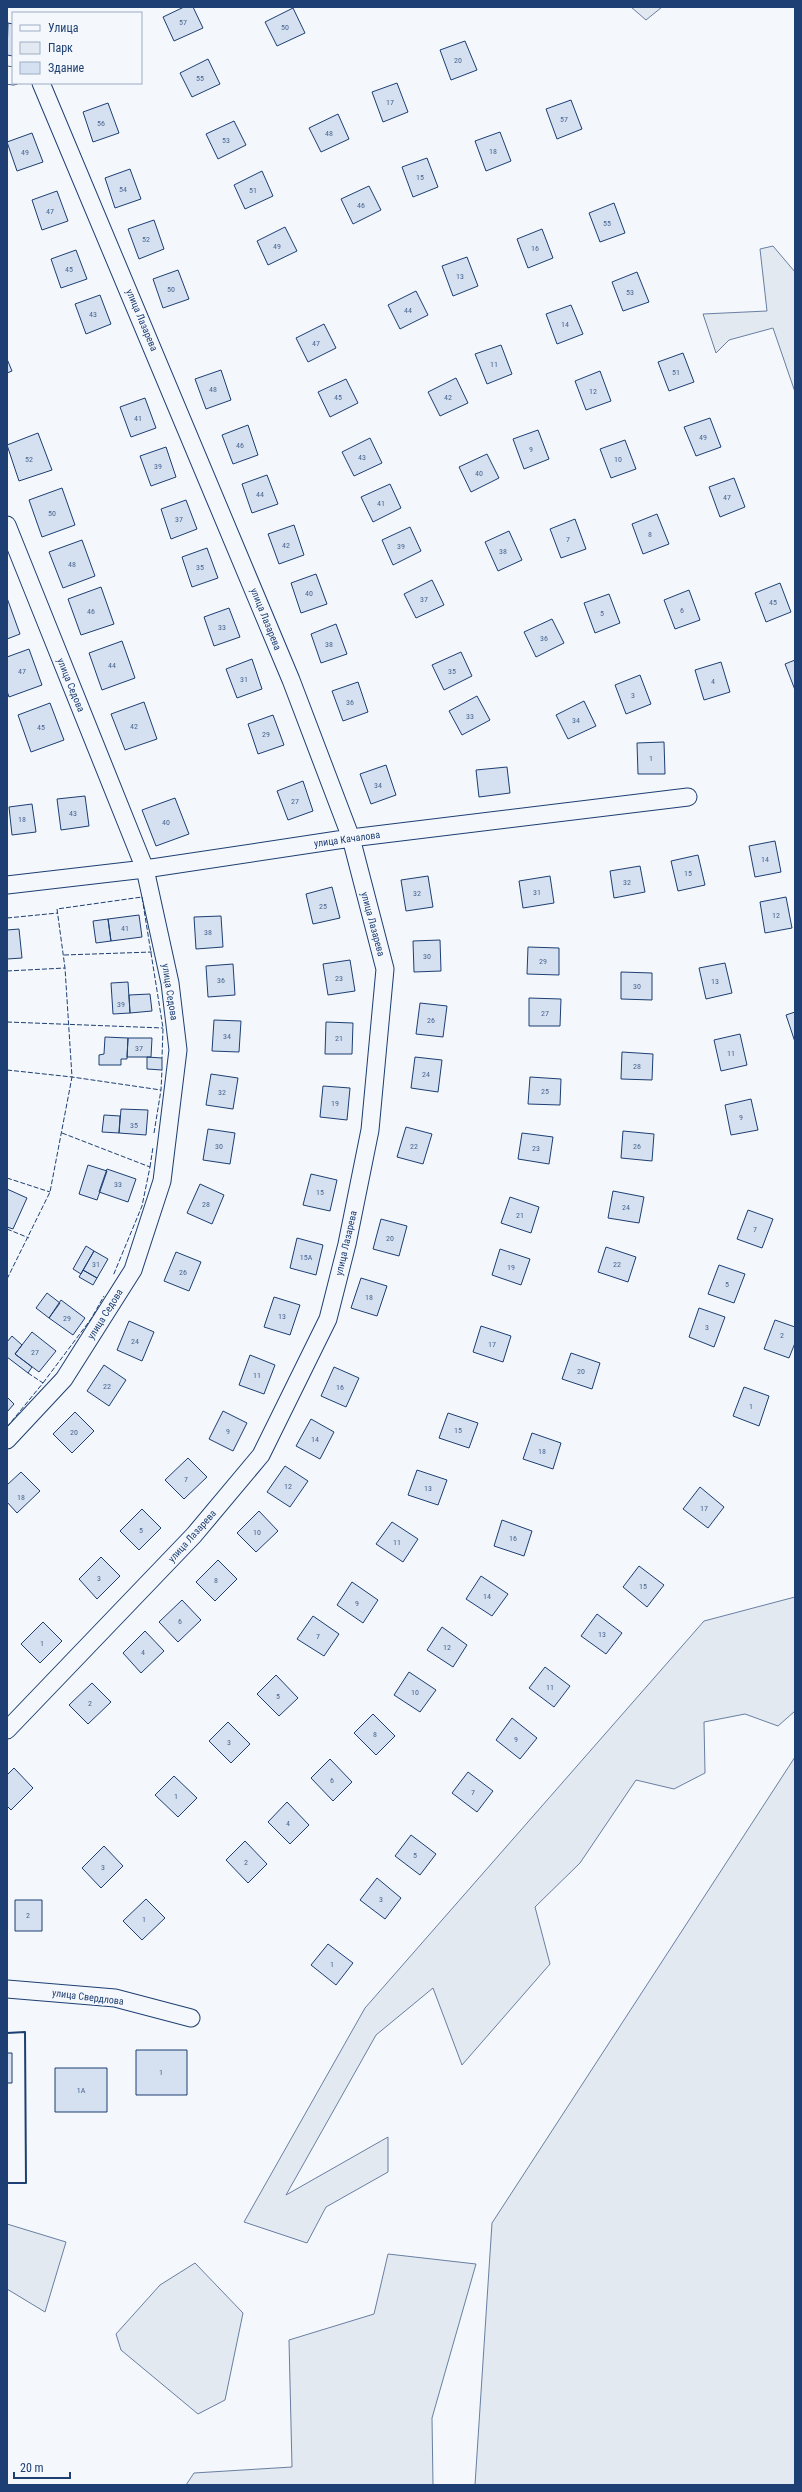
<svg xmlns="http://www.w3.org/2000/svg" width="802" height="2492" viewBox="0 0 802 2492" font-family="'Roboto Condensed',sans-serif">
<rect width="100%" height="100%" fill="#f4f7fb"/>
<path fill="#e3e9f0" stroke="#687fa3" d="M631,7h31l-16,13z
M773,246l22,26v120l-22,-64 -44,12 -13,13 -13,-39 64,-3 -7,-62z
M795,1597v114l-17,15 -33,-12 -41,8 1,51 -31,16 -38,-9 -56,83 -45,44 15,57 -88,101 -29,-77 -57,47 -90,160 102,-58v35l-62,35 -19,36 -63,-21 121,-214 339,-387z
M795,1757v728h-320l17,-262z
M7,2224l59,18 -21,70 -38,-23z
M388,2254l88,10 -44,154 1,67h-247l8,-12 98,-6 -3,-127 85,-26z
M195,2263l48,50 -18,87 -27,14 -77,-64 -5,-16 44,-49z"/>
<path fill="#d5e0f0" stroke="#1d3f73" d="M184,7h9l10,21 -29,13 -11,-24z
M293,8l12,25 -28,13 -12,-24z
M8,23l5,1v32l-6,-1z
M465,41l12,29 -26,10 -11,-30z
M208,59l12,25 -28,13 -12,-24z
M397,83l11,29 -25,10 -11,-30z
M571,100l11,29 -25,10 -11,-30z
M108,103l11,30 -26,9 -10,-30z
M338,114l11,25 -28,13 -12,-24z
M234,121l12,24 -28,14 -12,-25z
M500,132l11,29 -25,10 -11,-30z
M32,133l11,29 -26,9 -10,-29z
M427,158l11,29 -25,10 -11,-30z
M130,169l11,30 -26,9 -10,-30z
M262,171l11,25 -28,13 -11,-24z
M369,186l12,24 -28,14 -12,-25z
M57,191l11,30 -26,9 -10,-30z
M614,203l11,30 -25,9 -11,-29z
M154,220l10,29 -25,10 -11,-30z
M285,227l12,24 -29,14 -11,-24z
M542,229l11,29 -25,10 -11,-29z
M76,250l11,29 -26,9 -10,-29z
M467,257l11,29 -25,10 -11,-30z
M178,270l11,29 -26,9 -10,-29z
M637,272l12,30 -26,9 -11,-29z
M416,291l12,24 -28,14 -12,-24z
M100,295l11,29 -25,10 -11,-30z
M571,305l12,29 -26,10 -11,-30z
M324,324l12,24 -28,14 -12,-24z
M501,345l11,29 -25,10 -12,-30z
M683,353l11,29 -25,9 -11,-29z
M7,359l5,12 -5,2z
M221,370l10,30 -25,9 -11,-30z
M600,371l11,30 -25,9 -11,-29z
M456,378l12,25 -28,13 -12,-24z
M346,379l12,24 -28,14 -12,-25z
M145,398l11,30 -25,9 -11,-30z
M710,418l11,29 -25,9 -12,-29z
M248,425l10,30 -25,9 -11,-29z
M538,430l11,29 -25,10 -11,-30z
M38,433l14,37 -33,11 -12,-36z
M370,438l12,25 -28,13 -12,-24z
M625,440l11,29 -25,9 -11,-29z
M166,447l10,30 -25,9 -11,-30z
M487,454l12,24 -28,14 -12,-25z
M267,475l11,29 -26,9 -10,-29z
M734,478l11,29 -25,10 -11,-30z
M390,484l11,24 -28,14 -12,-25z
M62,488l13,37 -33,12 -13,-37z
M186,500l11,29 -26,10 -10,-30z
M657,514l12,30 -26,10 -11,-30z
M575,519l11,30 -25,9 -11,-29z
M294,525l10,30 -25,9 -11,-30z
M410,527l11,24 -28,14 -11,-25z
M509,531l13,29 -24,11 -13,-29z
M82,540l13,36 -32,12 -14,-36z
M207,548l11,30 -26,9 -10,-30z
M316,574l11,30 -26,9 -10,-30z
M432,580l12,25 -28,13 -12,-24z
M780,583l11,29 -25,10 -11,-29z
M101,587l13,37 -33,11 -13,-36z
M689,590l11,30 -25,9 -11,-29z
M609,594l11,29 -25,10 -11,-30z
M7,598l13,36 -13,5z
M229,608l11,29 -26,9 -10,-29z
M552,619l12,24 -28,14 -12,-25z
M336,624l11,30 -26,9 -10,-29z
M122,641l13,37 -33,12 -13,-37z
M29,649l13,36 -33,12 -2,-6v-34z
M461,652l11,24 -28,14 -12,-25z
M252,659l10,30 -25,9 -11,-29z
M795,660v30l-10,-26z
M721,662l9,30 -26,8 -9,-30z
M640,675l11,29 -25,10 -11,-29z
M358,682l10,30 -25,9 -11,-30z
M477,696l13,24 -28,15 -13,-24z
M584,701l12,25 -28,13 -12,-24z
M144,702l13,37 -32,11 -14,-36z
M50,703l14,37 -33,12 -13,-37z
M273,715l11,30 -26,9 -10,-30z
M664,742l1,32h-27l-1,-31z
M386,765l10,30 -25,9 -11,-30z
M507,767l3,26 -31,4 -3,-27z
M303,781l10,30 -25,9 -11,-29z
M85,796l4,30 -28,4 -4,-31z
M175,798l14,36 -33,12 -14,-36z
M32,804l4,28 -24,3 -3,-28z
M775,841l6,31 -26,5 -6,-31z
M698,855l7,30 -27,6 -7,-30z
M640,866l5,26 -31,6 -4,-27z
M428,876l5,31 -27,4 -5,-31z
M550,876l4,27 -31,5 -4,-27z
M332,887l8,31 -27,6 -7,-30z
M786,897l6,31 -27,5 -5,-31z
M139,915l3,22 -31,4 -3,-22z
M221,916l2,31 -27,2 -2,-32z
M108,919l3,22 -15,2 -3,-22z
M19,929l3,29 -15,1v-29z
M440,940l1,31 -27,1 -1,-31z
M528,947l31,1v27l-32,-1z
M350,960l5,31 -27,4 -5,-31z
M725,963l7,30 -26,6 -7,-31z
M233,964l2,31 -27,2 -2,-31z
M621,972l31,1v27l-31,-1z
M128,982l2,31 -17,1 -2,-31z
M150,994l2,17 -22,2 -1,-18z
M529,998l32,1 -1,27h-31z
M420,1003l27,3 -4,31 -27,-3z
M795,1012v30l-9,-27z
M214,1020l27,1 -2,31 -27,-1z
M326,1022l27,1 -1,31h-27z
M740,1034l7,31 -26,6 -7,-31z
M105,1037l23,1 -1,21h-6v6h-22v-10l5,-1z
M128,1038h24l-1,19h-24z
M622,1052l31,2 -1,26 -31,-1z
M147,1057l15,1v12l-15,-1z
M415,1057l27,3 -4,32 -27,-4z
M211,1074l27,4 -5,31 -27,-4z
M530,1077l31,2 -1,26 -32,-1z
M323,1086l27,2 -3,32 -27,-3z
M751,1099l7,31 -27,5 -6,-30z
M121,1109l27,1 -2,25 -27,-2z
M104,1115l16,1 -1,17 -17,-1z
M406,1127l26,7 -9,30 -26,-7z
M208,1129l27,4 -5,31 -27,-4z
M623,1131l31,3 -2,27 -31,-3z
M522,1133l31,4 -4,27 -31,-5z
M88,1165l19,6 -10,29 -18,-6z
M107,1169l29,10 -8,23 -29,-10z
M311,1174l26,6 -7,31 -27,-6z
M200,1184l24,11 -12,29 -25,-11z
M7,1189l20,9 -14,31 -6,-2z
M613,1191l31,6 -5,26 -31,-5z
M510,1197l29,10 -8,26 -30,-10z
M748,1210l25,9 -11,29 -25,-9z
M381,1219l26,7 -8,30 -26,-7z
M297,1238l26,7 -7,30 -26,-7z
M86,1246l8,5 -13,23 -8,-5z
M606,1247l30,10 -8,25 -30,-10z
M500,1249l30,10 -9,26 -29,-10z
M94,1251l14,8 -11,19 -14,-8z
M176,1252l25,10 -12,29 -25,-10z
M719,1265l26,9 -11,29 -26,-9z
M83,1270l14,8 -4,7 -14,-8z
M361,1278l26,8 -10,30 -26,-8z
M47,1293l13,10 -11,15 -13,-10z
M274,1297l26,8 -10,30 -26,-8z
M61,1300l24,18 -12,17 -24,-17z
M699,1308l26,9 -11,30 -25,-10z
M775,1320l20,7v16l-6,15 -25,-9z
M129,1321l25,11 -12,29 -25,-11z
M481,1326l30,10 -8,26 -30,-10z
M32,1332l24,19 -17,21 -24,-18z
M12,1336l10,9 -7,9 17,13 -4,6 -21,-16v-15z
M571,1353l29,10 -8,26 -30,-10z
M250,1355l25,10 -11,29 -25,-9z
M104,1365l22,15 -17,26 -22,-15z
M334,1367l25,11 -13,29 -25,-11z
M744,1387l25,9 -10,30 -26,-10z
M7,1397l7,7 -7,8z
M223,1411l24,12 -14,28 -24,-12z
M75,1412l19,19 -22,22 -19,-19z
M448,1413l30,10 -9,25 -30,-10z
M311,1419l23,13 -14,27 -24,-13z
M532,1433l29,10 -8,26 -30,-10z
M188,1458l19,19 -23,22 -19,-19z
M285,1466l23,15 -18,26 -23,-15z
M417,1470l30,10 -9,25 -30,-10z
M21,1472l19,19 -23,22 -10,-11v-17z
M700,1487l24,20 -16,21 -25,-19z
M142,1509l19,19 -22,22 -19,-19z
M259,1511l19,20 -22,21 -19,-19z
M502,1520l30,11 -8,25 -30,-10z
M392,1522l26,17 -15,23 -27,-18z
M101,1557l19,19 -23,23 -18,-20z
M218,1560l19,19 -22,22 -19,-19z
M639,1566l25,19 -17,22 -24,-20z
M481,1576l27,18 -16,22 -26,-17z
M352,1582l26,18 -15,23 -26,-18z
M182,1600l19,20 -23,22 -19,-20z
M597,1614l25,19 -16,21 -25,-18z
M313,1616l26,18 -15,22 -27,-17z
M43,1622l19,19 -22,22 -19,-19z
M442,1627l25,18 -14,22 -26,-17z
M145,1631l19,20 -23,22 -18,-20z
M545,1667l25,19 -16,21 -25,-19z
M409,1672l27,18 -16,22 -26,-17z
M276,1675l22,23 -19,18 -22,-22z
M92,1683l19,19 -23,22 -19,-19z
M373,1714l22,22 -19,19 -22,-22z
M512,1718l25,20 -17,21 -24,-19z
M228,1722l22,22 -19,19 -22,-22z
M330,1759l22,23 -19,19 -22,-23z
M14,1768l19,20 -22,22 -4,-4v-31z
M468,1772l25,19 -16,21 -25,-19z
M174,1776l23,22 -19,19 -23,-22z
M287,1802l22,23 -19,19 -22,-22z
M411,1835l25,19 -16,21 -25,-19z
M245,1841l22,23 -19,19 -22,-23z
M104,1846l19,20 -22,22 -19,-20z
M377,1878l24,20 -16,21 -25,-19z
M146,1899l19,19 -23,22 -19,-19z
M15,1900h27v31h-27z
M328,1944l25,19 -17,22 -25,-20z
M136,2050h51v45h-51z
M7,2053h5v30h-5z
M55,2068h52v44h-52z"/>
<g fill="none" stroke-linecap="round" stroke-linejoin="round">
<defs>
<path id="street" d="M7,75l6,1
M7,525l138,344 25,114 8,67 -16,131 -29,89 -69,109 -57,61
M7,885l138,-16 206,-31 337,-41
M7,1730l187,-195 67,-80 67,-136 19,-75 23,-114 15,-161 -34,-131 -60,-158 -250,-597
M7,1989l108,9 76,20"/>
</defs>
<use href="#street" stroke="#1d3f73" stroke-width="19"/>
<use href="#street" stroke="#f4f7fb" stroke-width="17"/>
<path stroke="#1d3f73" stroke-width="1" stroke-dasharray="5 2" stroke-linecap="butt" d="M7,918l51,-5
M64,955l88,-3
M7,971l58,-3
M7,1022l156,6
M7,1070l65,7 89,13
M62,1133l88,34 -8,39 -29,70
M154,1133l7,-43 1,-20
M150,1167l3,-20
M7,1178l43,14
M7,1229l22,9
M7,1279l43,-87 22,-115 -7,-109 -8,-59 85,-12 21,131 -1,30
M43,1383l48,-64 13,-23
M7,1427l36,-44 -15,-10"/>
<path stroke="#1d3f73" stroke-width="2" d="M7,2033l18,-1 1,151h-19"/>
</g>
<g text-anchor="middle" dominant-baseline="central" stroke-width="3" stroke-linejoin="round" paint-order="stroke">
<g font-size="8" fill="#4b6792">
<text x="183" y="22">57</text>
<text x="285" y="27">50</text>
<text x="458" y="60">20</text>
<text x="200" y="78">55</text>
<text x="390" y="102">17</text>
<text x="564" y="119">57</text>
<text x="101" y="123">56</text>
<text x="329" y="133">48</text>
<text x="226" y="140">53</text>
<text x="493" y="151">18</text>
<text x="25" y="152">49</text>
<text x="420" y="177">15</text>
<text x="123" y="189">54</text>
<text x="253" y="190">51</text>
<text x="361" y="205">46</text>
<text x="50" y="211">47</text>
<text x="607" y="223">55</text>
<text x="146" y="239">52</text>
<text x="277" y="246">49</text>
<text x="535" y="248">16</text>
<text x="69" y="269">45</text>
<text x="460" y="276">13</text>
<text x="171" y="289">50</text>
<text x="630" y="292">53</text>
<text x="408" y="310">44</text>
<text x="93" y="314">43</text>
<text x="565" y="324">14</text>
<text x="316" y="343">47</text>
<text x="494" y="364">11</text>
<text x="676" y="372">51</text>
<text x="213" y="389">48</text>
<text x="593" y="391">12</text>
<text x="338" y="397">45</text>
<text x="448" y="397">42</text>
<text x="138" y="418">41</text>
<text x="703" y="437">49</text>
<text x="240" y="445">46</text>
<text x="531" y="449">9</text>
<text x="362" y="457">43</text>
<text x="29" y="459">52</text>
<text x="618" y="459">10</text>
<text x="158" y="466">39</text>
<text x="479" y="473">40</text>
<text x="260" y="494">44</text>
<text x="727" y="497">47</text>
<text x="381" y="503">41</text>
<text x="52" y="513">50</text>
<text x="179" y="519">37</text>
<text x="650" y="534">8</text>
<text x="568" y="539">7</text>
<text x="286" y="545">42</text>
<text x="401" y="546">39</text>
<text x="503" y="551">38</text>
<text x="72" y="564">48</text>
<text x="200" y="567">35</text>
<text x="309" y="593">40</text>
<text x="424" y="599">37</text>
<text x="773" y="602">45</text>
<text x="682" y="610">6</text>
<text x="91" y="611">46</text>
<text x="602" y="613">5</text>
<text x="222" y="627">33</text>
<text x="544" y="638">36</text>
<text x="329" y="644">38</text>
<text x="112" y="665">44</text>
<text x="22" y="671">47</text>
<text x="452" y="671">35</text>
<text x="244" y="679">31</text>
<text x="713" y="681">4</text>
<text x="633" y="695">3</text>
<text x="350" y="702">36</text>
<text x="470" y="716">33</text>
<text x="576" y="720">34</text>
<text x="134" y="726">42</text>
<text x="41" y="727">45</text>
<text x="266" y="734">29</text>
<text x="651" y="758">1</text>
<text x="378" y="785">34</text>
<text x="295" y="801">27</text>
<text x="73" y="813">43</text>
<text x="22" y="819">18</text>
<text x="166" y="822">40</text>
<text x="765" y="859">14</text>
<text x="688" y="873">15</text>
<text x="627" y="882">32</text>
<text x="537" y="892">31</text>
<text x="417" y="893">32</text>
<text x="323" y="906">25</text>
<text x="776" y="915">12</text>
<text x="125" y="928">41</text>
<text x="208" y="932">38</text>
<text x="427" y="956">30</text>
<text x="543" y="961">29</text>
<text x="339" y="978">23</text>
<text x="221" y="980">36</text>
<text x="715" y="981">13</text>
<text x="637" y="986">30</text>
<text x="121" y="1004">39</text>
<text x="545" y="1013">27</text>
<text x="431" y="1020">26</text>
<text x="227" y="1036">34</text>
<text x="339" y="1038">21</text>
<text x="139" y="1048">37</text>
<text x="731" y="1053">11</text>
<text x="637" y="1066">28</text>
<text x="426" y="1074">24</text>
<text x="545" y="1091">25</text>
<text x="222" y="1092">32</text>
<text x="335" y="1103">19</text>
<text x="741" y="1117">9</text>
<text x="134" y="1125">35</text>
<text x="219" y="1146">30</text>
<text x="414" y="1146">22</text>
<text x="637" y="1146">26</text>
<text x="536" y="1148">23</text>
<text x="118" y="1184">33</text>
<text x="320" y="1192">15</text>
<text x="206" y="1204">28</text>
<text x="626" y="1207">24</text>
<text x="520" y="1215">21</text>
<text x="755" y="1229">7</text>
<text x="390" y="1238">20</text>
<text x="306" y="1257">15А</text>
<text x="96" y="1264">31</text>
<text x="617" y="1264">22</text>
<text x="511" y="1267">19</text>
<text x="183" y="1272">26</text>
<text x="727" y="1284">5</text>
<text x="369" y="1297">18</text>
<text x="282" y="1316">13</text>
<text x="67" y="1318">29</text>
<text x="707" y="1327">3</text>
<text x="782" y="1335">2</text>
<text x="135" y="1341">24</text>
<text x="492" y="1344">17</text>
<text x="35" y="1352">27</text>
<text x="581" y="1371">20</text>
<text x="257" y="1375">11</text>
<text x="107" y="1386">22</text>
<text x="340" y="1387">16</text>
<text x="751" y="1406">1</text>
<text x="458" y="1430">15</text>
<text x="228" y="1431">9</text>
<text x="74" y="1432">20</text>
<text x="315" y="1439">14</text>
<text x="542" y="1451">18</text>
<text x="186" y="1479">7</text>
<text x="288" y="1486">12</text>
<text x="428" y="1488">13</text>
<text x="21" y="1497">18</text>
<text x="704" y="1508">17</text>
<text x="141" y="1530">5</text>
<text x="257" y="1532">10</text>
<text x="513" y="1538">16</text>
<text x="397" y="1542">11</text>
<text x="99" y="1578">3</text>
<text x="216" y="1580">8</text>
<text x="643" y="1586">15</text>
<text x="487" y="1596">14</text>
<text x="357" y="1603">9</text>
<text x="180" y="1621">6</text>
<text x="602" y="1634">13</text>
<text x="318" y="1636">7</text>
<text x="42" y="1643">1</text>
<text x="447" y="1647">12</text>
<text x="143" y="1652">4</text>
<text x="550" y="1687">11</text>
<text x="415" y="1692">10</text>
<text x="278" y="1696">5</text>
<text x="90" y="1703">2</text>
<text x="375" y="1734">8</text>
<text x="516" y="1739">9</text>
<text x="229" y="1742">3</text>
<text x="332" y="1780">6</text>
<text x="473" y="1792">7</text>
<text x="176" y="1796">1</text>
<text x="288" y="1823">4</text>
<text x="415" y="1855">5</text>
<text x="246" y="1862">2</text>
<text x="103" y="1867">3</text>
<text x="381" y="1899">3</text>
<text x="28" y="1915">2</text>
<text x="144" y="1919">1</text>
<text x="332" y="1964">1</text>
<text x="161" y="2072">1</text>
<text x="81" y="2090">1А</text>
</g>
<g font-size="10" fill="#1d3f73" stroke="#f4f7fb">
<text transform="translate(142 320) rotate(67)">улица Лазарева</text>
<text transform="translate(266 619) rotate(68)">улица Лазарева</text>
<text transform="translate(71 685) rotate(68)">улица Седова</text>
<text transform="translate(347 839) rotate(-8)">улица Качалова</text>
<text transform="translate(373 924) rotate(75)">улица Лазарева</text>
<text transform="translate(170 992) rotate(81)">улица Седова</text>
<text transform="translate(346 1243) rotate(-77)">улица Лазарева</text>
<text transform="translate(105 1314) rotate(-58)">улица Седова</text>
<text transform="translate(192 1536) rotate(-48)">улица Лазарева</text>
<text transform="translate(88 1997) rotate(7)">улица Свердлова</text>
</g>
</g>
<rect width="802" height="2492" fill="none" stroke="#1d3f73" stroke-width="16"/>
<rect x="12" y="12" width="130" height="72" fill="#f4f7fb" stroke="#9eadc5"/>
<rect x="20" y="25" width="20" height="6" fill="#f4f7fb" stroke="#9eadc5"/>
<text x="48" y="32" font-size="12" fill="#1d3f73">Улица</text>
<rect x="20" y="42" width="20" height="12" fill="#e3e9f0" stroke="#9eadc5"/>
<text x="48" y="52" font-size="12" fill="#1d3f73">Парк</text>
<rect x="20" y="62" width="20" height="12" fill="#d5e0f0" stroke="#9eadc5"/>
<text x="48" y="72" font-size="12" fill="#1d3f73">Здание</text>
<path d="M14 2472v6h56v-6" fill="none" stroke="#1d3f73" stroke-width="2"/>
<text x="20" y="2472" font-size="12" fill="#1d3f73" stroke="#f4f7fb" stroke-width="3" paint-order="stroke">20 m</text>
</svg>
